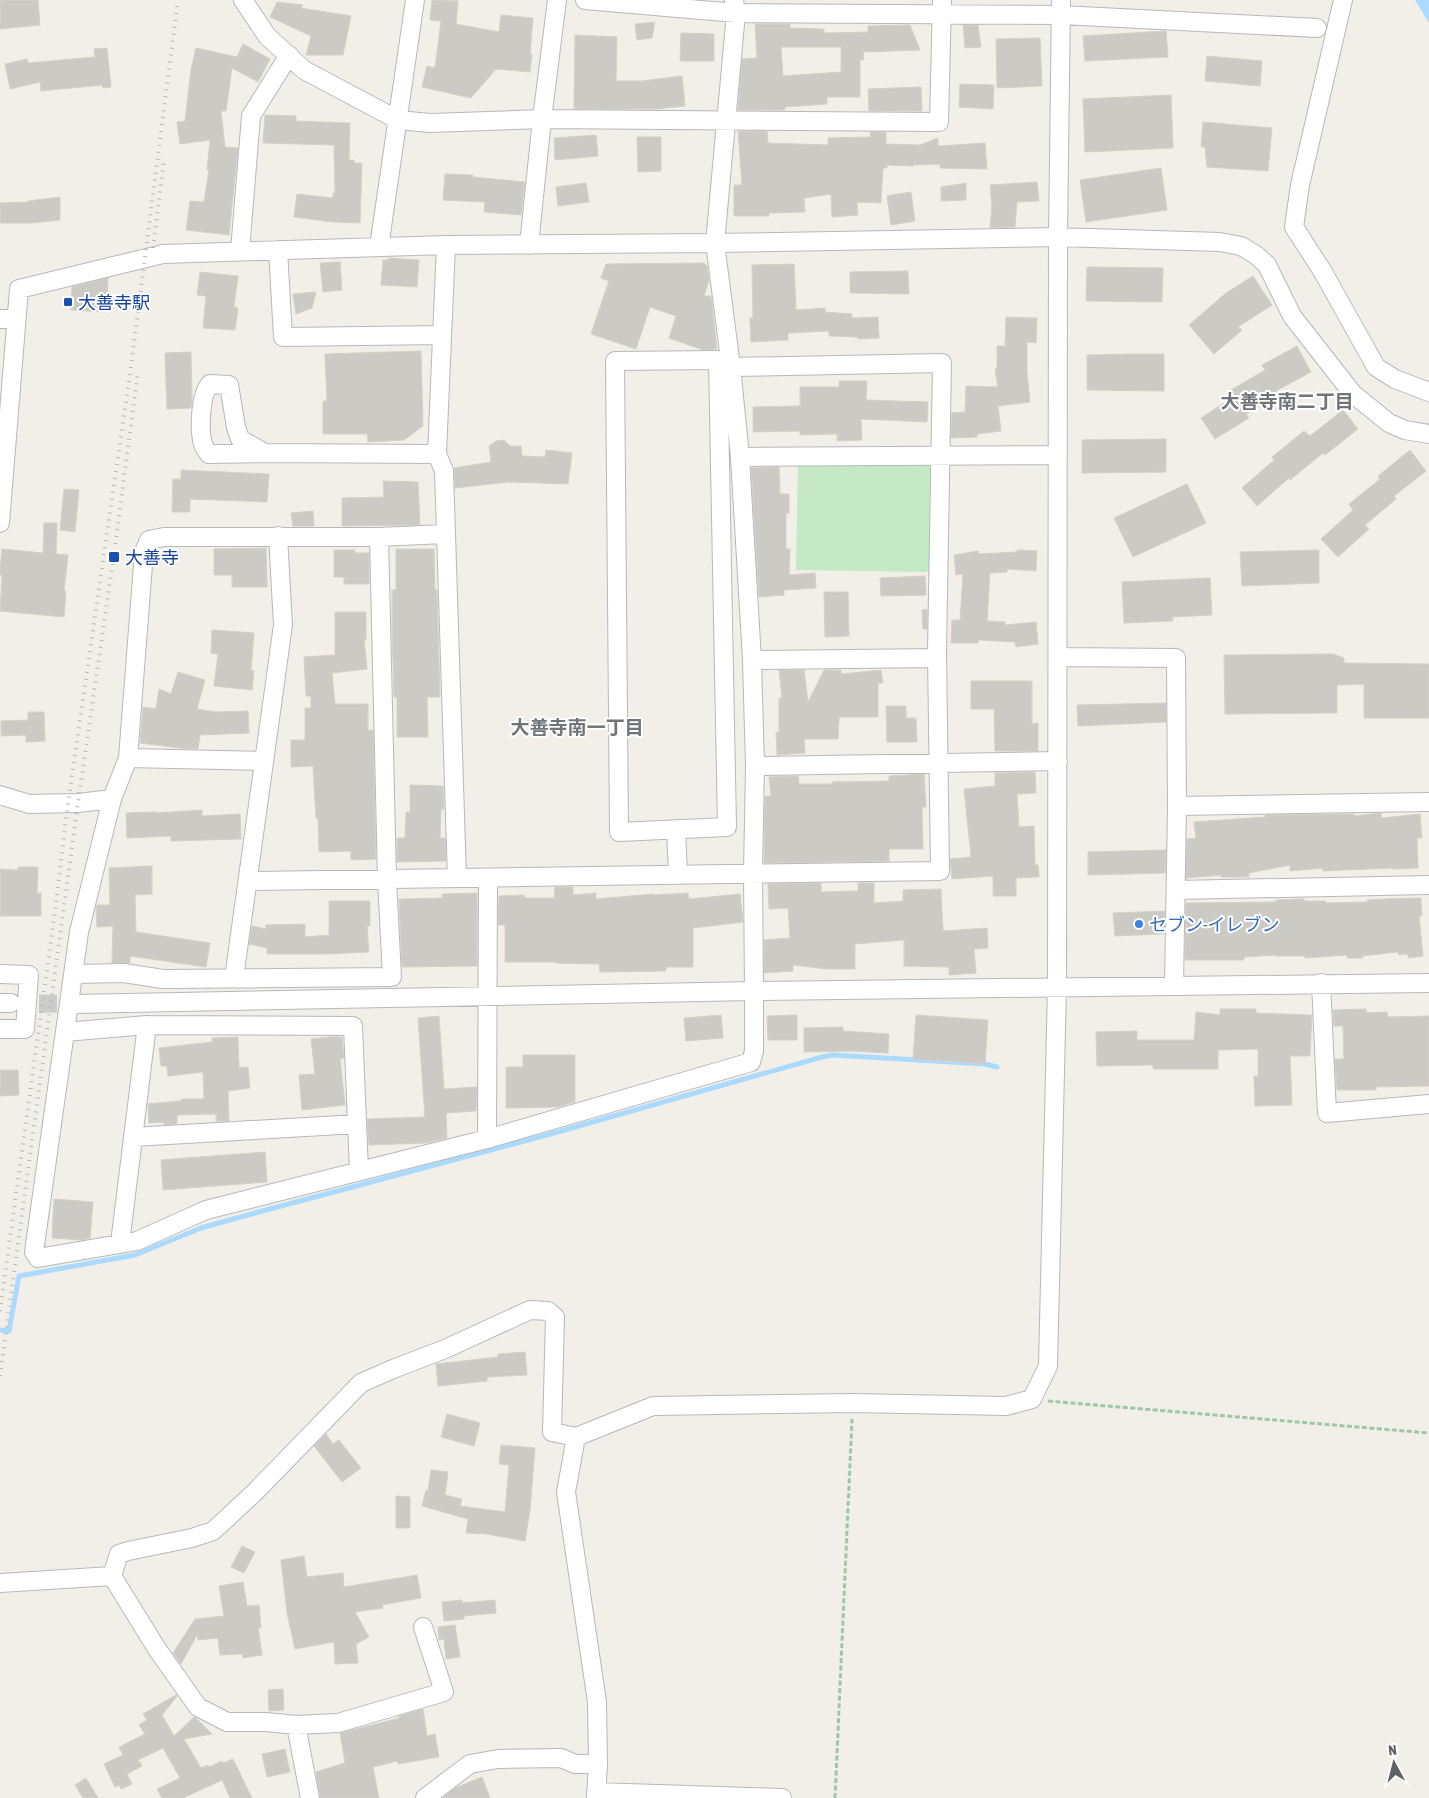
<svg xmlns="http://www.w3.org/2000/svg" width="1429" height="1798" viewBox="0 0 1429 1798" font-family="'Asap Condensed','Noto Sans JP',sans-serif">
<rect width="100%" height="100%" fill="#f1efe8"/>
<path fill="#c5e8c5" d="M798,464l132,2 -1,106 -133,-2z"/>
<path fill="#aadaff" d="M1415,0h14v23z"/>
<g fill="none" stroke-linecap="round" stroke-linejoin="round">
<path stroke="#aadaff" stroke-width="5" d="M0,1330l9,1 10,-55 116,-21 66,-27 54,-15 292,-78 275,-78 11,-2 152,9 12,3"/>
</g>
<path fill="#cccac5" stroke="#d6d1c6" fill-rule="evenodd" d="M0,0h38l2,25 -40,4z
M432,0l26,1 -2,23 43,8 2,-17 32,3 -3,36h2l-2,18 -34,-3 -25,29 -49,-11 5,-21 8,2 6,-47 -11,-1z
M277,2l26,3 -2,3 50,8 -8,39h-37l5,-19 -41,-19z
M655,22l-3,16 -15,2 -2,-16z
M755,24h35v4l34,1v4l44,-1v-6l42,-1 10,25 -57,2 1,8h-4v37h-33v7l-42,3v3h-47l4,-51 15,-1zM781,47h60v25l-58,4z
M963,25h15l3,22 -16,1z
M1166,31l2,26 -83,4 -2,-25z
M681,33l33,1v27h-34z
M575,35l42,2 -1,44h26l40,-5 3,30 -29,3h-82z
M1040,38l2,48 -45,2 -1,-49z
M243,44l27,15 -12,23 -26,-14 -6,43h-5l4,36 13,1 -9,87 -43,-5 4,-29 14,1 5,-32h-2l3,-30 -30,4 -3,-22 8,-1 6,-52 5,-21 41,9z
M107,48l4,39 -8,1 -1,-3 -61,6 -1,-9 -30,7 -5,-25 22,-5 1,4 67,-6 -1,-8z
M1207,56l55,5 -2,25 -55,-5z
M960,84l34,1 -1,24 -34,-2z
M921,87l1,24h-53l-1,-22z
M1171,95l2,53 -88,4 -2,-53z
M265,115l31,1v5l54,2 -1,37h5v3h8l-2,60 -28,-1 -38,-5 3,-23 36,4v-5h2l-1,-48 -71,-2z
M1203,122l69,6 -4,43 -61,-4 -2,-20h-4z
M738,131h29l1,12 60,2v-7l43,-1 -1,-5h16v12l34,1 18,-7v8l47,-3 2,26 -47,-1v-4l-27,1v1l-26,-1v3h-4l-2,35 -24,-1 1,13 -26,2 -1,-23 -27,4 1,14 -36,1v3h-35v-31h8z
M596,135l2,21 -43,4 -1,-22z
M637,137h24v34l-23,1z
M1161,168l6,42 -81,12 -6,-42z
M445,174l28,1v2l52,5 -4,33 -37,-3 1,-10 -42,-2z
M1037,182l2,19 -22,1 -2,25 -25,1 2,-22 -2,-21z
M586,183l3,19 -31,4 -2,-19z
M966,183v17l-25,1v-14z
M911,192l4,29 -24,4 -4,-29z
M60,197v23l-29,3h-31v-20l29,-1 -1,-1z
M388,258l31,2 -2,27 -36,-2 2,-25h5z
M340,262l2,28 -19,2 -3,-29z
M704,263l3,3 2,14 -5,16h7l6,53 -14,1 -34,-12 7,-22 -26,-9 -14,42 -45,-15 18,-53 -8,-3 5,-14z
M794,264l2,46 29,-2v4l27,2v4l26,-1 1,21 -21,1v-2l-29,-1v-5l-41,2v7l-37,2 -1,-24h3l-1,-53z
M1087,267l76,1 -1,34 -76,-1z
M908,271l1,23 -59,-1v-21z
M200,272l38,4 -4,31 4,1 -3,22 -32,-2 3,-32 -9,-1z
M1253,276l19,29 -34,22 4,3 -28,24 -25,-29 37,-32z
M108,278l-2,34 -35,-2 1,-23z
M316,292l-4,16 -16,6 -3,-20z
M1006,317l31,1 -1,25 -9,-1v31l3,29 -32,4 3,25 -24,3v3l-26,1 1,-25 13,-1 1,-26 32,1 -3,-18 2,-1v-22h8z
M1297,346l14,26 -35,19 3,4 -33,19 3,4 -34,21 -14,-21 34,-22 -4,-6 34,-20 -3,-5z
M421,351l2,75 -19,14 -36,2 -1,-8h-44v-33h4l-2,-47z
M191,352l1,47 -1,9 -24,1 -2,-56z
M1129,354h35v37l-77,-1v-35z
M839,381h28l-1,19 62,2 -1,20 -66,-3 1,21 -25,1v-7l-37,1v-4l-47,1v-25l47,-1v-19h39z
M1343,410l15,19 -33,26 -2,-2 -33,27 -1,-2 -32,28 -15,-18 32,-28 -2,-3 32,-26 6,5z
M1166,439v33l-84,1v-33z
M504,440l6,6h11l1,10 23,1 1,-7 26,3 -4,31 -59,-2 -54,6 -1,-20 37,-6 -2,-16 7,-5z
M1410,450l16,21 -32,25 2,3 -31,26 4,4 -31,28 -17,-18 32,-29 -4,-6 31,-25 -2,-3z
M779,467l1,27h9v19h-3v36h4l-1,26 26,-2 1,15 -32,2v5l-25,2 -8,-129z
M181,470l88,4 -2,28 -77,-3v13h-18l1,-33h8z
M383,481l35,1 2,43 -78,1v-28l42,-1z
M1187,484l19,39 -73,34 -19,-39z
M64,489l15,1 -4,42 -15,-2z
M313,511l1,15h-21l-2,-13z
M44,523h13l-1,31 12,1 -4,36h2l-2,26 -64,-6 2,-36h-2v-6l2,-20 41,4z
M266,548l1,39h-35v-12h-18v-26z
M396,549h38l1,41h2l3,107h-13l1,40h-31v-40h-3l-2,-69v-38h4z
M334,550h21v3h14v31h-25v-7h-10z
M1017,550l20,1 -1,20 -29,-2v3l-17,1 -3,48 18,1v3l31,-3 2,22 -22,3 -1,-5 -37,-2v3h-27l1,-23h8l3,-46 -7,1 -2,-20 24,-4 1,3 38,-2z
M1319,550v33l-77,3 -2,-34z
M925,576l1,19 -45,1 -1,-18z
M1210,578l2,37 -40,2 1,4 -49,2 -2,-41z
M824,592h24l1,44 -24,1z
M927,609v20h-4l-1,-19z
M335,612h31v28h-2l3,29 -35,4 3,31h33v27l5,-1 3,129 -25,1v-9l-32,1 -1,-34h-2l-3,-52 -22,1v-27h14v-32h6v-12h-5l-2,-39 31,-2z
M212,630l42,3 -3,37 3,1 -2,19 -38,-4 4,-32 -7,-1z
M1333,654l11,4v5l85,1v54h-65v-34l-27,1v28l-112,1 -1,-59z
M779,670h25l4,32 16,-32h17v4l40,-4 2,13h-5v34h-39l-1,22h-34l1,14 -28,2 -1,-23h3v-34h3z
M178,672l27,8 -8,29 19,3 32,-1 1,22 -49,2 -2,14 -19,-1 -39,-5 3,-36 13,2 3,-20 12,5z
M971,681h61v43l6,-1v28h-43l-1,-42h-23z
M1166,703v19l-88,4 -1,-21z
M886,706h20v12h10l1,24h-30z
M28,712h16l1,29 -19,1v-7l-25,1v-15l27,-1z
M1035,772l1,21 -19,1 2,33 15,-1 1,39h3l1,12 -23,1v18h-23v-20l-41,3 -2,-20 21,-2 -7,-68 31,-3v-13z
M924,774l2,33h-4l1,42h-34v12l-125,2 1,-67h6l-2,-19 29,-1 1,8h33v-2l57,-1v-5z
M410,785l33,1 1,23h-3l-1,29h5l1,23 -49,1v-24h8l1,-26h4z
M202,810v6l38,-2 1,25 -70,2v-5l-44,2 -1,-25 30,-1v1z
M1381,813l1,5 38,-4 2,24h-5l1,30 -26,1v-1l-69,3v-3l-33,3v-6l-41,8v4h-28v-2l-35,3 1,-39 9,-1 -2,-16 71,-5v-2l89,-1v2z
M1166,850l-1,23 -77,2v-23z
M152,866v28l-17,1 1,37 74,11 -4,24 -76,-11v7h-18l1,-37 -16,1 -1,-20 1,-2h13l-1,-37z
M18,867h20l-1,26h4v23h-41v-47l18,1z
M821,883v9l37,-1v-8h16v20l29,-2v-11l38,-1 2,42 44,-3 1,20 -14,1 2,24 -27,2v-8l-45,-1v-26l-49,4v25h-28l-34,-4v6l-29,2v-33l26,-2 -2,-30 -19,1 -1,-25z
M555,887h18v8l23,-2v6l57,-5v1l35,-2 1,6 51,-5 3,28 -50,6v39h-27v4l-66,1 -1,-8 -44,-1v-1h-50v-37h-7l1,-29 25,-1 1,3h29z
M477,893v73l-75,1 -3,-68 43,-1v-4z
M1421,898l1,18h-3l4,40 -15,2v-4l-9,1 -1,-3 -36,4 1,2h-16v-3l-42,3v-2h-29v-1l-32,2v3h-59l1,-57 90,-1v-2l28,-1v2h22v2l41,-1v-2l16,-1z
M329,901h41v25h-3l2,26 -43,2h-59v-6l-18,-4 3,-18 14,3v-4l39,-1v13l24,-2z
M1165,911l-1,23 -49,2 -2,-23z
M1220,1009h36v4l56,2 -2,41h-20l2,49 -37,1 -1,-30h4v-27l-40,1v19h-65v-4l-56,1 -1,-34 41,-1v9h57l2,-28 24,3z
M1366,1009l1,4 20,-1 1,5 41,-1v70l-53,1v3h-39l-2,-31h9l-1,-33h-9l-1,-16z
M721,1015l2,23 -37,3 -2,-23z
M797,1015v25h-29l-1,-24z
M916,1015l72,5 -3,44 -72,-5z
M439,1016l5,73 33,-2 -1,24 -30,2 1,25 -21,5 -57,2 -2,-26 58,-2 -7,-99z
M843,1027v4l46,3 -1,19 -39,-2 -45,1v-24z
M238,1037l1,31 9,-1 2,21 -22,3 1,30h-13v-7l-39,1v9l-13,1v-3l-15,1 -1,-19 33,-3v-2h23l-1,-27 -35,4 -1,-10h-6l-2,-18 53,-6v-4z
M330,1037h12l2,21 -4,1 5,46 -43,5 -3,-35 16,-1 -4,-35z
M523,1055h52v47l-17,5 -52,1v-41h17z
M0,1070h18l1,25 -19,1z
M265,1152l2,30 -104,8 -2,-30z
M54,1199l39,3 -3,36 -8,2 -30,-2z
M525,1352l2,23 -40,2v4l-49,5 -2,-22 62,-7v-3z
M447,1414l33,9 -6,23 -33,-9z
M326,1434l7,10 6,-4 22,28 -19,14 -28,-36z
M501,1445l34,3 -5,62 -5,31 -39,-7 -20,-1 2,-14 -46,-13 4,-16 2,1 3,-21 17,2 -3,23 17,4 -2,7 45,6 4,-47 -10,-1z
M396,1496l14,1v31h-14z
M242,1546l13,6 -11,21 -13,-6z
M304,1556l3,21 36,-4 1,14 73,-12 4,23 -39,7 1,3 -28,4 14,25 -13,7 2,19 -23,1 -1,-22 -39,7 -8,-36 -6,-53z
M243,1582l4,24 12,-1 2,23h-3l4,27 -19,3 -1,-4 -22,1 -2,-17 -20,2 -1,-5 -16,29 -8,-11 22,-34 29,-3 -5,-30z
M462,1600v3l33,-3 1,13 -32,3v3l-20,2 -2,-19z
M455,1625l5,32 -14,2 -2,-20 -5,1 -1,-13z
M283,1689l1,21 -15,1 -1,-21z
M176,1695l1,1 -15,19 12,21 20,-19 2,1 16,16 -28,5 17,29 7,-3 1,2 13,-6 1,2 10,-4 19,39h-22l-8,-18 -39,18h-21l-5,-9 23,-11 -17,-30 -25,12 4,6 -15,8 5,10 -11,5 -2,-4 -4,2 -11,-23 19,-9 -4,-8 26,-13 -6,-9 8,-5 -4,-6z
M423,1709l4,27 8,-2 4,23 -41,7 -1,-3 -24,6 6,31h-59l-4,-26 29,-9 -5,-30 59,-15v-2z
M285,1749l5,23 -23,5 -5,-23z
M482,1777l8,21h-47l12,-10z
M86,1778l12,20h-15l-8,-13z"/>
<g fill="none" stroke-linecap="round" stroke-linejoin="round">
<path stroke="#ccccc8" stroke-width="18" stroke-dasharray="18 9" stroke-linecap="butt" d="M12,1003l63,1"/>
<defs>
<path id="minor" d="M243,0l24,36 37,34 94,50 32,3 112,-4 397,3 3,-122
M585,0l151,13 325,2 256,13
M1343,0l-43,185 -6,42 29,45 53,95 19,12 34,13
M529,245l13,-126 15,-119
M379,247l36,-247
M278,250l5,87 159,-2
M240,251l11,-135 38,-61
M0,319h16
M718,360l9,467 -108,5 -4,-471z
M265,453l-25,-14 -4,-12 -7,-42 -19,-1c-10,11 -11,46 -7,60 1,4 4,7 6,10l56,-1 172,1 9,-209
M437,454l7,17 13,407
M740,457l318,-2
M0,523l19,-234 144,-35 283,-9 269,-2 343,-6 162,5 21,4 15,9 11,10 25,51 61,78 36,29 16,7 24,4
M445,534l-66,3h-215l-15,3 -5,12 -16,206 -16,41 -33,133 -45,320 4,6 99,-17 69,-31 281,-71 264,-77 3,-11v-60l-1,-118 2,-107 -3,-106 -12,-203 -9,-90 -16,-124 21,-230 -2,-13
M1058,657l118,1 1,148 252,-4
M752,660l185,-2
M128,758l136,3
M755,766l303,-5
M0,795l29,9 49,-1 34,-4
M676,829l2,45
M248,881l692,-10 -3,-219 5,-289 -211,4
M1176,890l253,-5
M0,974l29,1 -4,54h-25
M73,974l51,-1 39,6 229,-2 -5,-98 -8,-342
M234,978l49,-353 -5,-89
M1321,983l6,130 102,-9
M1174,986l3,-180
M0,1003h11
M75,1004l679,-13 675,-8
M65,1032l82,-7 206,1 6,145
M133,1137l224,-13
M487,1139l1,-261
M120,1243l27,-218
M576,1437l-10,55 31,210 1,62 -2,34
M112,1576l7,-22 9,-3 64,-13 21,-7 42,-39 106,-109 32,-14 52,-20 85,-39 18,1 7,6 -3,115 24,5 77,-31 200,-3 153,3 26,-7 16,-33 9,-378 1,-751 3,-237
M0,1583l112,-7 45,73 41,58 29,15h39l30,3 42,-2 106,-31 -21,-65
M296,1725l14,73
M596,1792l186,6
M425,1798l45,-34 28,-5 63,-1 14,6h23"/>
</defs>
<use href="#minor" stroke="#b5b8bc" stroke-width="20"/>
<path stroke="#9cc7a9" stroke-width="3" stroke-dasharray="5 2.5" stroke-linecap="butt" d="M1048,1401l381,32
M835,1798l17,-379"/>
<use href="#minor" stroke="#fff" stroke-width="18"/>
<path stroke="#b6b7b8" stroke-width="4" stroke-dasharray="1 6" stroke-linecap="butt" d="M153,248l11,-87
M0,1311l56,-407 12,-101 62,-429 48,-374
M0,1376l78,-573 35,-242 25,-189"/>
</g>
<g fill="#1a4fb4" stroke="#fff" stroke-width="2">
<rect x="63" y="297" width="10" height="10" rx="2.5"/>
<rect x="108" y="551" width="12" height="12" rx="2.5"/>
</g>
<circle fill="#3f7fe0" stroke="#fff" stroke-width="2" cx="1139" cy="924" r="5"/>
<g text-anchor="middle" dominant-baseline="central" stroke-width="4" stroke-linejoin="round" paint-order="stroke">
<g font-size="18" fill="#164399" stroke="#fff" text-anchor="start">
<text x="78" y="302">大善寺駅</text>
<text x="125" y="557">大善寺</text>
</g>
<g font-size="18" fill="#366cbe" stroke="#fff" text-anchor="start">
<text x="1149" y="924">セブン-イレブン</text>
</g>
<g font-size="19" font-weight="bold" fill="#70757a" stroke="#fff">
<text x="1287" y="401">大善寺南二丁目</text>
<text x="577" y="727">大善寺南一丁目</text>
</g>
</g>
<g transform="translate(1394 1763) rotate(353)" stroke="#ffffff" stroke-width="4" paint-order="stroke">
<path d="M0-4L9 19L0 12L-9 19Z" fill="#5f6368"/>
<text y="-8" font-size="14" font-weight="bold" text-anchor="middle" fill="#5f6368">N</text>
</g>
</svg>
